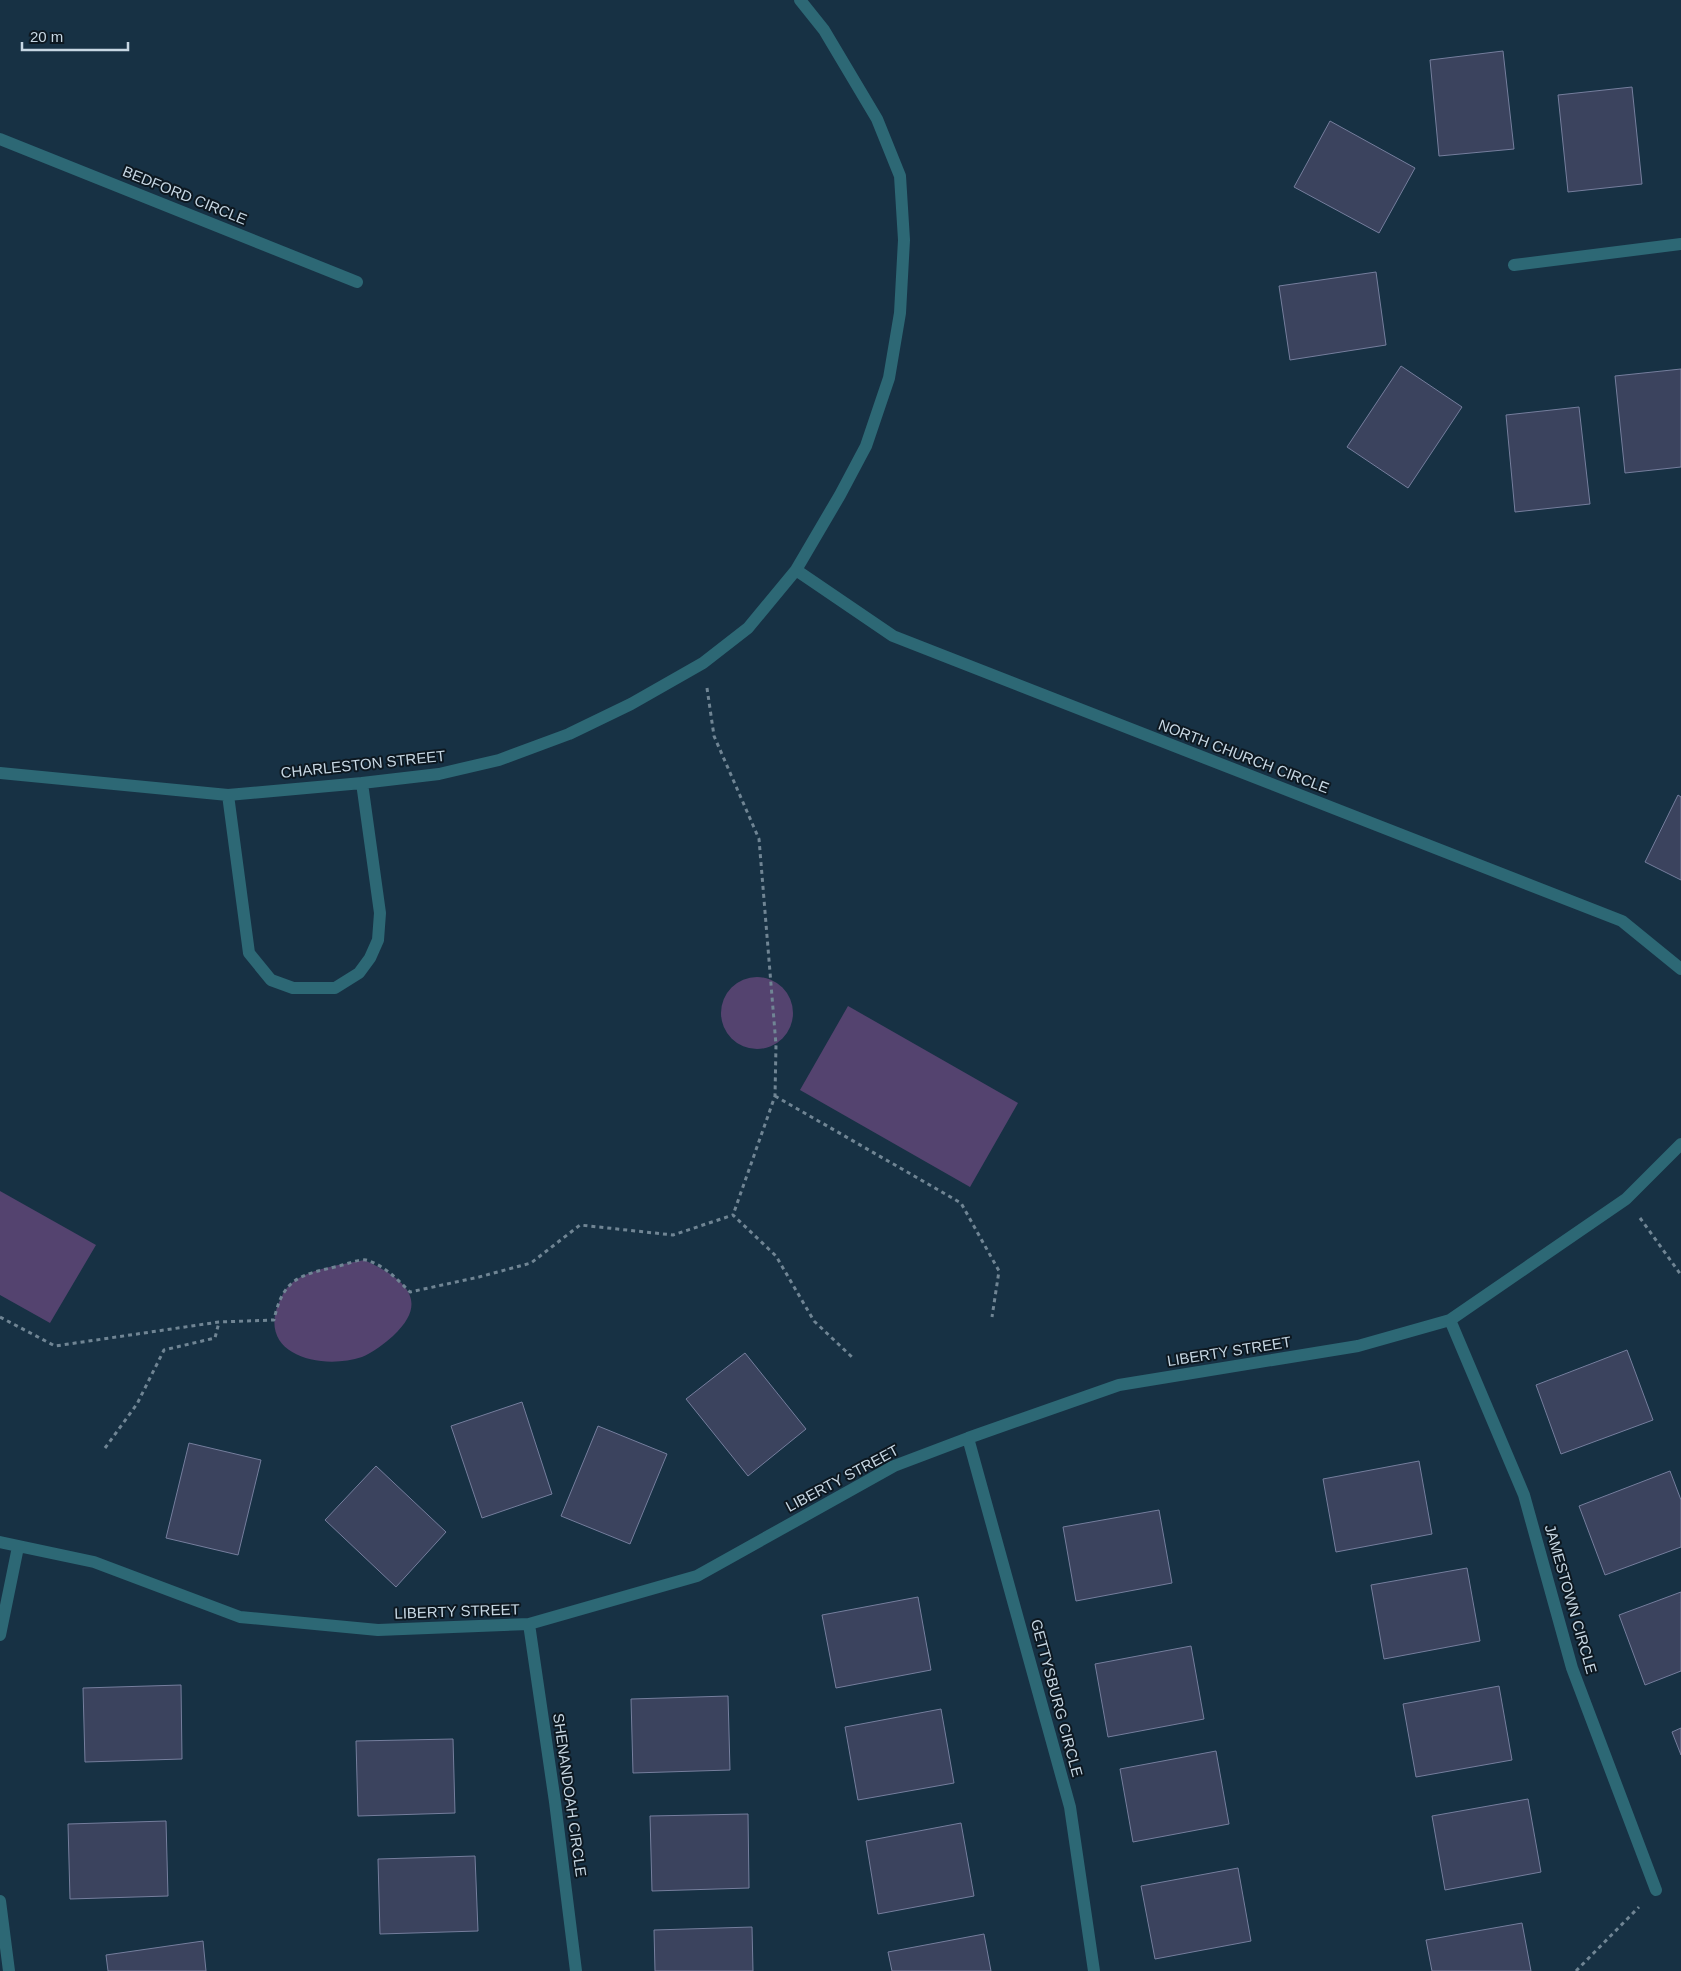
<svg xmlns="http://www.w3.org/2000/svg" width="1681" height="1971" viewBox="0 0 1681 1971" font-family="Helvetica,sans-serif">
<rect width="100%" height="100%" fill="#173144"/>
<path fill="#54436f" d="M721 1013a36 36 0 1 1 72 0a36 36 0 1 1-72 0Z
M848,1006l170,97 -48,84 -170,-97z
M0,1191l96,54 -46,78 -50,-28z
M364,1260c37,17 69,39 29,76 -8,7 -21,17 -31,21 -42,14 -109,-3 -81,-59 2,-3 3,-8 6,-10 15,-19 55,-23 77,-28z"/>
<path fill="#3b435e" stroke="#757e9d" d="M1503,51l11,98 -75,7 -9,-96z
M1632,87l10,97 -74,8 -10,-97z
M1330,121l85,47 -36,65 -85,-46z
M1376,272l10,73 -96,15 -11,-74z
M1401,366l61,41 -54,81 -61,-41z
M1681,369v98l-56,6 -10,-97z
M1579,407l11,97 -75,8 -9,-97z
M1678,795l3,2v83l-36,-18z
M1627,1350l26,70 -92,34 -25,-69z
M745,1353l61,76 -58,47 -62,-77z
M522,1402l30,92 -70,24 -31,-92z
M598,1426l69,28 -37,90 -69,-28z
M189,1443l72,17 -23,95 -72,-17z
M1419,1461l13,73 -96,18 -13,-73z
M376,1466l70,66 -50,55 -71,-67z
M1670,1471l11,29v47l-76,28 -26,-69z
M1159,1510l13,73 -96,18 -13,-74z
M1467,1568l13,73 -96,18 -13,-74z
M1681,1592v79l-36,14 -26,-70z
M918,1597l13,73 -95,18 -14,-73z
M1191,1646l13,73 -96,18 -13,-73z
M181,1685l1,74 -97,3 -2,-74z
M1499,1686l13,74 -96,17 -13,-73z
M728,1696l2,74 -97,3 -2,-74z
M941,1709l13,74 -96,17 -13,-73z
M1681,1728v27l-9,-23z
M453,1739l2,74 -97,3 -2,-75z
M1216,1751l13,73 -96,18 -13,-73z
M1528,1799l13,73 -96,18 -13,-74z
M748,1814l1,74 -97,3 -2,-75z
M166,1821l2,75 -98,3 -2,-75z
M961,1823l13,73 -96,18 -12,-73z
M475,1856l3,75 -98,3 -2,-75z
M1238,1868l13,73 -96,18 -14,-73z
M1522,1923l9,48h-99l-6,-31z
M752,1927l1,44h-98l-1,-41z
M984,1934l7,37h-99l-4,-19z
M203,1941l3,30h-98l-2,-16z"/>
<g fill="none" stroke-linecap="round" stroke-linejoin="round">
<path stroke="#708594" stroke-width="3" stroke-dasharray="4 4" stroke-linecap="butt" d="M707,688l7,48 45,103 17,206 -1,51 -42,119
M775,1096l186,107 38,68 -7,46
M1640,1218l41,57
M0,1317l55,29 164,-24 55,-2c9,-43 27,-45 65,-54 8,-2 20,-7 27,-6 18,5 31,19 44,32l69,-15 52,-14 49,-38 93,10 60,-20 43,41 38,65 39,37
M105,1448l32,-44 27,-54 51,-12 4,-16
M1576,1971l63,-64"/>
<path stroke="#2d6875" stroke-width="12" d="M0,139l357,143
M1514,265l167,-21
M796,570l97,66 729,285 59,48
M0,773l228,22 134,-12 77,-9 60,-14 70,-26 62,-30 72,-41 45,-35 48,-58 44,-75 26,-49 23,-68 11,-65 4,-73 -4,-64 -23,-57 -53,-89 -24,-30
M228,795l21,158 22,27 22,8h42l24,-15 11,-15 8,-18 2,-27 -18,-130
M1450,1320l74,175 48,173 84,222
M968,1438l102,369 24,164
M0,1542l94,20 146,55 138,13 151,-6 168,-48 197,-110 74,-28 151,-53 239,-39 92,-26 176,-121 55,-55
M529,1624l26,178 21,169
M0,1635l18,-88
M0,1901l9,70"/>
</g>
<g text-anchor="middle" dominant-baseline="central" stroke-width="4" stroke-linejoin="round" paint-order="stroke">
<g font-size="15" fill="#c7d7e3" stroke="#0d1821">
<text transform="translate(185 195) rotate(22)">BEDFORD CIRCLE</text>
<text transform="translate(1244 756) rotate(21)">NORTH CHURCH CIRCLE</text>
<text transform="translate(363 764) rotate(-6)">CHARLESTON STREET</text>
<text transform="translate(1229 1351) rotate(-9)">LIBERTY STREET</text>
<text transform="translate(842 1478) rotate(-28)">LIBERTY STREET</text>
<text transform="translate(1571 1599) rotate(74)">JAMESTOWN CIRCLE</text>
<text transform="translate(457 1611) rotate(-2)">LIBERTY STREET</text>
<text transform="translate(1057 1698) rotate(75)">GETTYSBURG CIRCLE</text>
<text transform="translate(570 1795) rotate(82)">SHENANDOAH CIRCLE</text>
</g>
</g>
<path d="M22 42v8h106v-8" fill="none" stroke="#c7d7e3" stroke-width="2.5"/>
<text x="30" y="42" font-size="15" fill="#c7d7e3" stroke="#0d1821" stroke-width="4" paint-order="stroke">20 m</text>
</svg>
